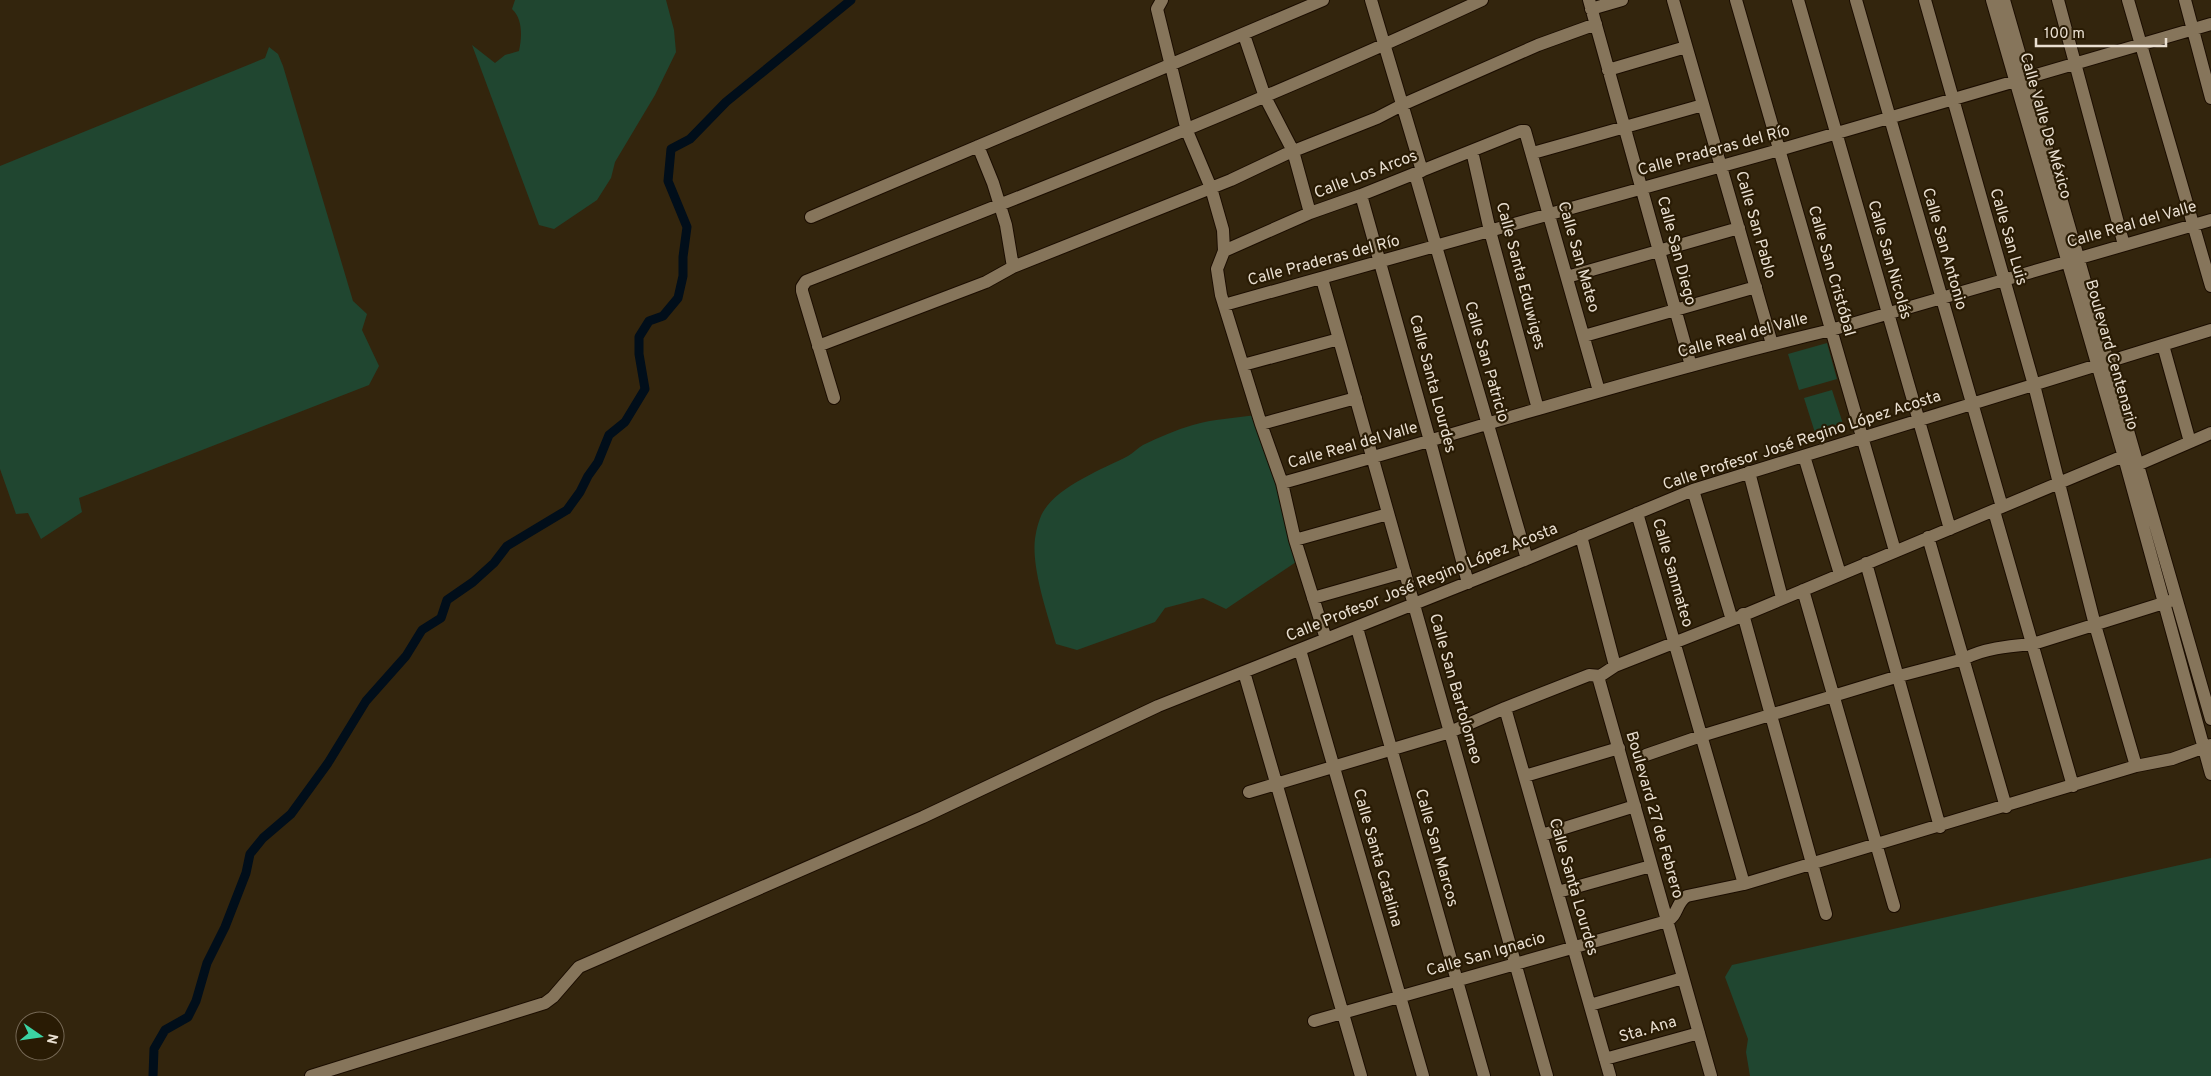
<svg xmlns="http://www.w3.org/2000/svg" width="2211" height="1076" viewBox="0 0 2211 1076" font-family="Overpass,sans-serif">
<rect width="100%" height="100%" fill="#33250d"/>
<path fill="#204630" d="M515,0h151l8,30 2,22 -21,43 -40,67 -4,16 -14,22 -43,29 -15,-4 -67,-180 23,18 10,-8 14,-4c3,-14 4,-32 -7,-42z
M269,47l9,7 5,12 70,235 14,13 -5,16 17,36 -10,19 -290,113 3,14 -41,27 -13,-26 -12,1 -16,-45v-303l265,-108z
M1827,343l10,36 -38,11 -11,-36z
M1832,390l13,40 -28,9 -13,-41z
M1256,415l43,145 -73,49 -23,-11 -38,10 -10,14 -78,28 -21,-6c-8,-29 -27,-81 -20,-111 1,-6 4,-16 7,-21 15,-26 60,-43 85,-56 5,-3 10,-8 15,-11 16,-8 33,-15 50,-20 20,-6 42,-7 63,-10z
M2211,858v218h-461l-4,-24 2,-13 -23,-62 7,-12z"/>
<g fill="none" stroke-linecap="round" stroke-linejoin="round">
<path stroke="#010e1a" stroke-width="9" d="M153,1076l1,-27 11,-19 23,-13 8,-16 11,-38 18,-36 21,-54 4,-19 13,-16 28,-24 37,-51 38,-62 40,-45 16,-26 19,-12 6,-18 26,-18 21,-19 13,-17 60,-36 13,-18 8,-16 10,-14 11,-27 16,-13 20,-33 -6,-35v-17l10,-16 14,-5 15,-18 5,-22v-19l4,-30 -19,-46 3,-32 19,-10 36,-37 125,-102"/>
<defs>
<path id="minor" d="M1162,0l-5,9 30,122 24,57 12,42 1,21 -7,18 4,26 40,129 21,59 13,57 31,99
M1371,0l51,171
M1589,0l102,366
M1673,0l99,344
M1736,0l159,551
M1798,0l152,529
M1856,0l146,507
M1925,0l109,385 61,240 41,141
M1992,0l132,457 87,317
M2004,0l207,719
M2058,0l66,245
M2128,0l83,286
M2185,0l26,98
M1591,9l31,-9
M1244,35l21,62 28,54 17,62
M1608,70l78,-23
M978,146l15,37 13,42 7,42
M1472,151l18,80 48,178
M1533,153l170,-48
M1415,174l112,385
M1361,195l69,246 38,142
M811,217l512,-217
M1224,251l86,-38 51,-18 160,-64h4l74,260
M1567,277l172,-49
M1322,279l225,797
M1224,305l555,-155 432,-126
M1584,336l172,-49
M2163,345l27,97
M818,346l168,-64 27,-15 218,-87 55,-26 91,-36 27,-14 134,-59 58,-21
M1243,365l96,-26
M834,398l-32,-107v-4l4,-6c228,-89 455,-178 676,-281
M1261,424l95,-26
M1804,456l36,118
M2137,465l74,-32
M1749,472l33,126
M1282,483c183,-51 364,-109 549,-153l380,-110
M1693,490l39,130
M1994,511l79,275
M1637,513l107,371
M1581,536l34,130
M1928,537l78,270
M1295,540l93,-26
M1866,563l74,264
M1803,590l91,316
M1313,598l92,-26
M1743,614l83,300
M1357,628l127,448
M1300,650l123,426
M1244,672l117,404
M1600,676l-1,4 112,396
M1505,708l105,368
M1646,755l55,-19 198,-60 65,-17c20,-11 47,-13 69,-15l137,-43
M1525,776l94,-28
M1249,792l201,-60 55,-24 84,-33 11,1 15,-10 117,-46 401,-168
M1542,835l93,-29
M1558,892l93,-26
M1590,1005l93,-27
M1314,1021l353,-100c11,-5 9,-19 20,-25l57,-12 392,-118 36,-7 39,-14
M1605,1059l94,-26
M311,1076l234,-73 8,-6 26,-30 344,-150 235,-111 369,-147 166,-69 518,-160"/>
</defs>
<use href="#minor" stroke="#1b0d00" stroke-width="14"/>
<use href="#minor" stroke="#86755b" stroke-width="12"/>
</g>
<g text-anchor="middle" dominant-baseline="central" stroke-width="4.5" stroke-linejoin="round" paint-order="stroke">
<g font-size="16" fill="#e9dfd1" stroke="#291b04">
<text transform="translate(2045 126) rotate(74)">Calle Valle De México</text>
<text transform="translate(1714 151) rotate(-15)">Calle Praderas del Río</text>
<text transform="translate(1366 175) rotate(-21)">Calle Los Arcos</text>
<text transform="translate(1755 225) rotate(74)">Calle San Pablo</text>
<text transform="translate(2132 225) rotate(-16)">Calle Real del Valle</text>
<text transform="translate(2008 237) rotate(74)">Calle San Luis</text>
<text transform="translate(1944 249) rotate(74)">Calle San Antonio</text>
<text transform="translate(1676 251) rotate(75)">Calle San Diego</text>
<text transform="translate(1578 257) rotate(74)">Calle San Mateo</text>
<text transform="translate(1889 260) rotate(74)">Calle San Nicolás</text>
<text transform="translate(1324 261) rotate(-15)">Calle Praderas del Río</text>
<text transform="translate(1831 271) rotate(74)">Calle San Cristóbal</text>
<text transform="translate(1520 276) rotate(75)">Calle Santa Eduwiges</text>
<text transform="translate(1743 336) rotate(-15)">Calle Real del Valle</text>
<text transform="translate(2111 355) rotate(74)">Boulevard Centenario</text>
<text transform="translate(1486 362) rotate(74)">Calle San Patricio</text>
<text transform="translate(1432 384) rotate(75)">Calle Santa Lourdes</text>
<text transform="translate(1802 441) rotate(-18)">Calle Profesor José Regino López Acosta</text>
<text transform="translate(1353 446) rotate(-16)">Calle Real del Valle</text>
<text transform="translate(1672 573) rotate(74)">Calle Sanmateo</text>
<text transform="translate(1422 583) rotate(-22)">Calle Profesor José Regino López Acosta</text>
<text transform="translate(1455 689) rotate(74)">Calle San Bartolomeo</text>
<text transform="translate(1654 815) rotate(74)">Boulevard 27 de Febrero</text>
<text transform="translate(1436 848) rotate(74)">Calle San Marcos</text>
<text transform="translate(1377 858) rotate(74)">Calle Santa Catalina</text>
<text transform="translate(1573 887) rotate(74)">Calle Santa Lourdes</text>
<text transform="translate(1486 955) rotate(-16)">Calle San Ignacio</text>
<text transform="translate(1648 1030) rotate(-16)">Sta. Ana</text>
</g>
</g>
<g transform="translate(40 1036) rotate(103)"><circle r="24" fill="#291b04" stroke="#766956"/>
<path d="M0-4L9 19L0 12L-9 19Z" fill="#3bd4a4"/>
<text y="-8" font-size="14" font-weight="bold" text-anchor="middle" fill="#e9dfd1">N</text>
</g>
<path d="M2036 38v8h130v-8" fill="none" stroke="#e9dfd1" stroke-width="2.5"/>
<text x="2044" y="38" font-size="15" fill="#e9dfd1" stroke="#291b04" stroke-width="4" paint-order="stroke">100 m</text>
</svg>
